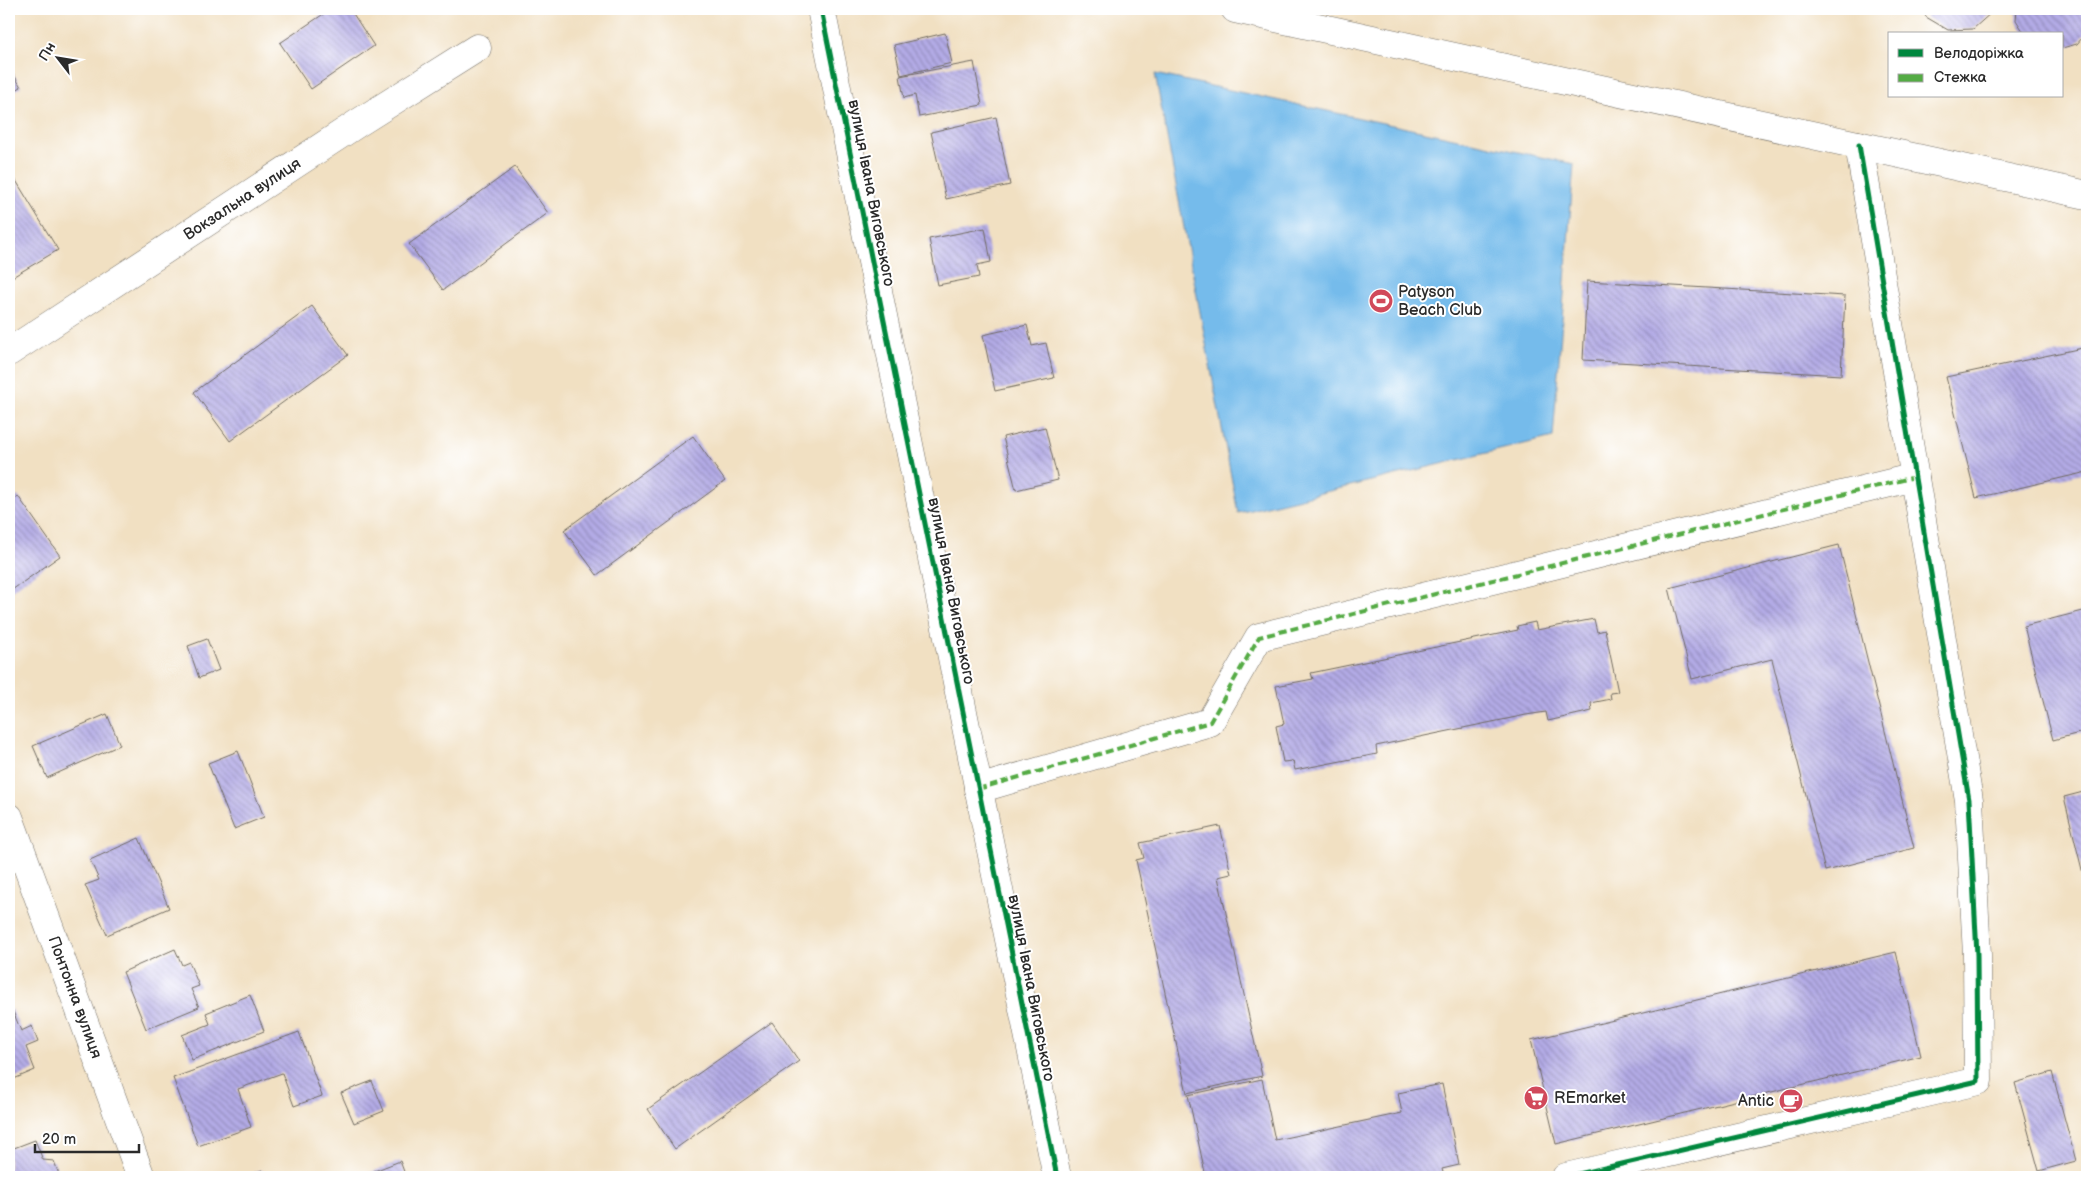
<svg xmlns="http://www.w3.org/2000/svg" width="2096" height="1186" viewBox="0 0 2096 1186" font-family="'Balsamiq Sans',sans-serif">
<defs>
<pattern id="building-back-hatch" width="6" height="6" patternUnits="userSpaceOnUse" patternTransform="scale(1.25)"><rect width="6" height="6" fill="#b3abe6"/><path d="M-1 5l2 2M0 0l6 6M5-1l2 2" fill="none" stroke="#928bbb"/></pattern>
</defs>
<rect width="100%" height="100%" fill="#fff"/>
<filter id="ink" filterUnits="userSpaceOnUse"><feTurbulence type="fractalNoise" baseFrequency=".02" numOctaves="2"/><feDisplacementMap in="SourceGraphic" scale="10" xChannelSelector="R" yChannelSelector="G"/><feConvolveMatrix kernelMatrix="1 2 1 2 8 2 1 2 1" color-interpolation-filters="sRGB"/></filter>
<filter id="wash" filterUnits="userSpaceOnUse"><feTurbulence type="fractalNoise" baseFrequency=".0096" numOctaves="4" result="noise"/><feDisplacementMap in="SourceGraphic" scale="20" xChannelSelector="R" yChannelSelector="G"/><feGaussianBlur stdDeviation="1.12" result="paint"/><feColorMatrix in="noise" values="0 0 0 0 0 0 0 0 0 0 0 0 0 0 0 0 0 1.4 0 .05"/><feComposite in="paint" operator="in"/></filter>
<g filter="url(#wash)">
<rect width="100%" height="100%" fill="#f1e0c2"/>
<path fill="#74bbeb" stroke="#50738b" d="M1155,74l419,90 -21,273 -315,76z"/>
<g id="blocks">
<path fill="url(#building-back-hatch)" d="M331,9h19l24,37 -63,43 -31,-46z
M1923,9h70l-1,3 -19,17 -25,1 -22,-13z
M2017,9h70v23l-10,12 -15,4v-14h-37l-9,-14z
M945,33l7,30 -51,12 -7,-30z
M974,62l8,43 -63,12 -4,-22 -11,3 -4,-22z
M9,66l12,21 -12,7z
M996,117l14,68 -64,14 -15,-67z
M515,167l33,46 -105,77 -34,-46z
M9,169l49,81 -49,29z
M985,228l6,34 -14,3 2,12 -41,8 -9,-46z
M1587,281l258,15 -4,79 -258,-15z
M312,306l36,49 -118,86 -36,-49z
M1027,325l5,21 14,-3 8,35 -59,13 -12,-56z
M2087,347v125l-111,26 -30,-121z
M1045,427l13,53 -42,10 -13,-53z
M693,436l32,45 -128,94 -33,-45z
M18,496l42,60 -51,36v-90z
M1839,545l75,303 -89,23 -53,-212 -80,20 -23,-91z
M2087,610v121l-34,9 -29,-114z
M1594,619l3,13 8,-2 13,62 -8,1 1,6 -20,4 1,8 -44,10 -2,-9 -20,3 -150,31 1,8 -82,16 -2,-9 -10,1 -7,-36 8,-2 -8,-38 37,-7 -2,-6 207,-43 -1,-4 18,-4 2,8z
M207,639l12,31 -20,8 -11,-32z
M107,714l13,31 -73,33 -14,-32z
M238,751l26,66 -30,12 -26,-66z
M2087,791v99l-23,-93z
M1220,826l11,48 -13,3 44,199 -75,17 -51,-233 8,-2 -4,-15z
M139,838l30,70 -62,27 -22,-50 14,-5 -9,-20z
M175,949l7,16 7,-3 10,24 -8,3 8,18 -53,22 -23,-57z
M1896,952l25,104 -365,88 -25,-104z
M250,995l14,36 -72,29 -10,-25 28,-11 -4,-11z
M12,1009l9,22 11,-5 6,16 -12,5 9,23 -26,11v-70z
M772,1022l27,39 -124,88 -27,-40z
M299,1032l23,64 -28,10 -12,-33 -44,16 13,38 -53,19 -25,-68z
M2052,1072l24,89 -37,10 -24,-88z
M1262,1079l13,61 127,-27 -4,-20 44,-9 17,81 -17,4 2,7 -6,1h-232l-18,-82z
M372,1081l12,30 -30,12 -13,-30z
M35,1140l8,20 11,1 6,16h-51v-30l5,1z
M400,1161l6,16h-42v-2z
M262,1170l3,7h-21z"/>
</g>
</g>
<g filter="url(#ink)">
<use href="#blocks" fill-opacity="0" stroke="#706a60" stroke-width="1"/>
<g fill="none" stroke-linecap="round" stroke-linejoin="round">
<defs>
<g id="minor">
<path d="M821,9l236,1168"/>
<path d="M1235,9l852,186"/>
<path id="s1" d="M9,352l349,-229 119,-75"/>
<path d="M978,789l232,-67 49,-85 656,-160"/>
<path id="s2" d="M9,817l132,360"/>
<path d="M1566,1177l412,-96 -1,-126 -8,-155 -110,-655"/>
</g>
</defs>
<use href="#minor" stroke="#706a60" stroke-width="29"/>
<use href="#minor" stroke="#fff" stroke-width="28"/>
<path stroke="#54ab44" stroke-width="4" stroke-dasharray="8 4" stroke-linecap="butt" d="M978,789l232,-67 49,-85 656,-160"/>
<defs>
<path id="cycleway" d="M821,9l236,1168
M1566,1177l412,-96 -1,-126 -8,-155 -110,-655"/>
</defs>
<use href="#cycleway" stroke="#fff" stroke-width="8"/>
<use href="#cycleway" stroke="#00873e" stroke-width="5"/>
</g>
</g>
<defs>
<symbol id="stadium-disc" viewBox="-11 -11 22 22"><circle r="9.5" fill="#d1495b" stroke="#fff"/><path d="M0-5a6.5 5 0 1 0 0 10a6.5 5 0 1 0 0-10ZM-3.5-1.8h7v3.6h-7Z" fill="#fff"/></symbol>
<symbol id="supermarket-disc" viewBox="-11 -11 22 22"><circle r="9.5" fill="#d1495b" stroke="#fff"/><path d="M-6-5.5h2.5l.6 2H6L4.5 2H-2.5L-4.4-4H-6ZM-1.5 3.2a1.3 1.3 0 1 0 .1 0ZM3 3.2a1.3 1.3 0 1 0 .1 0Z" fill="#fff"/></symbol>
<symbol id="cafe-disc" viewBox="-11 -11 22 22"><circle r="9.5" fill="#d1495b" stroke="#fff"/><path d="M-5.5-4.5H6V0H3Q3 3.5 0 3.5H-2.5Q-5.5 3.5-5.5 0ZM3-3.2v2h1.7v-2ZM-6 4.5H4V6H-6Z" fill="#fff"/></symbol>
</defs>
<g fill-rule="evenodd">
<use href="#stadium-disc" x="1367" y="287" width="28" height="28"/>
<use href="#supermarket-disc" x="1522" y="1084" width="28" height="28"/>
<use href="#cafe-disc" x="1777" y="1087" width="28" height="28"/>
</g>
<g text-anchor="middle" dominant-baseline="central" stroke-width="4" stroke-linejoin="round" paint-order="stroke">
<g font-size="16" fill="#2b2b2b" stroke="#fff">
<text transform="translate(871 193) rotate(79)">вулиця Івана Виговського</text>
<text stroke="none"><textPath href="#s1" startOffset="279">Вокзальна вулиця</textPath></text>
<text transform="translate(951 591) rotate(79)">вулиця Івана Виговського</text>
<text transform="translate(1031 988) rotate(79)">вулиця Івана Виговського</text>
<text stroke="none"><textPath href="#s2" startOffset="192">Понтонна вулиця</textPath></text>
</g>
<g font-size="16" fill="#2b2b2b" stroke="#fff" text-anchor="start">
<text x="1398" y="292">Patyson<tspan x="1398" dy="18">Beach Club</tspan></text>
<text x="1554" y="1098">REmarket</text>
<text x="1774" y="1101" text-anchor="end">Antic</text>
</g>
</g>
<rect width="2096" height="1186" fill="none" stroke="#fff" stroke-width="30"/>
<rect x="1888" y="32" width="175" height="65" fill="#ffffff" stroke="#aaaaaa"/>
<rect x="1898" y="49" width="25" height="8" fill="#00873e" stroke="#aaaaaa"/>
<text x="1934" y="58" font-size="15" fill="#2b2b2b">Велодоріжка</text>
<rect x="1898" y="74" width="25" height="8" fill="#54ab44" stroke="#aaaaaa"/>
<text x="1934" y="82" font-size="15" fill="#2b2b2b">Стежка</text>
<g transform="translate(58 58) rotate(301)" stroke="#ffffff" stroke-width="4" paint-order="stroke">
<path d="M0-4L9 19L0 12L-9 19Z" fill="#2b2b2b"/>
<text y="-8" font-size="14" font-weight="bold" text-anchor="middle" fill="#2b2b2b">Пн</text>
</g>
<path d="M35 1144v8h104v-8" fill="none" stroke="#2b2b2b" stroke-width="2.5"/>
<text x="42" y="1144" font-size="15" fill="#2b2b2b" stroke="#ffffff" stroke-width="4" paint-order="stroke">20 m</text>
</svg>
